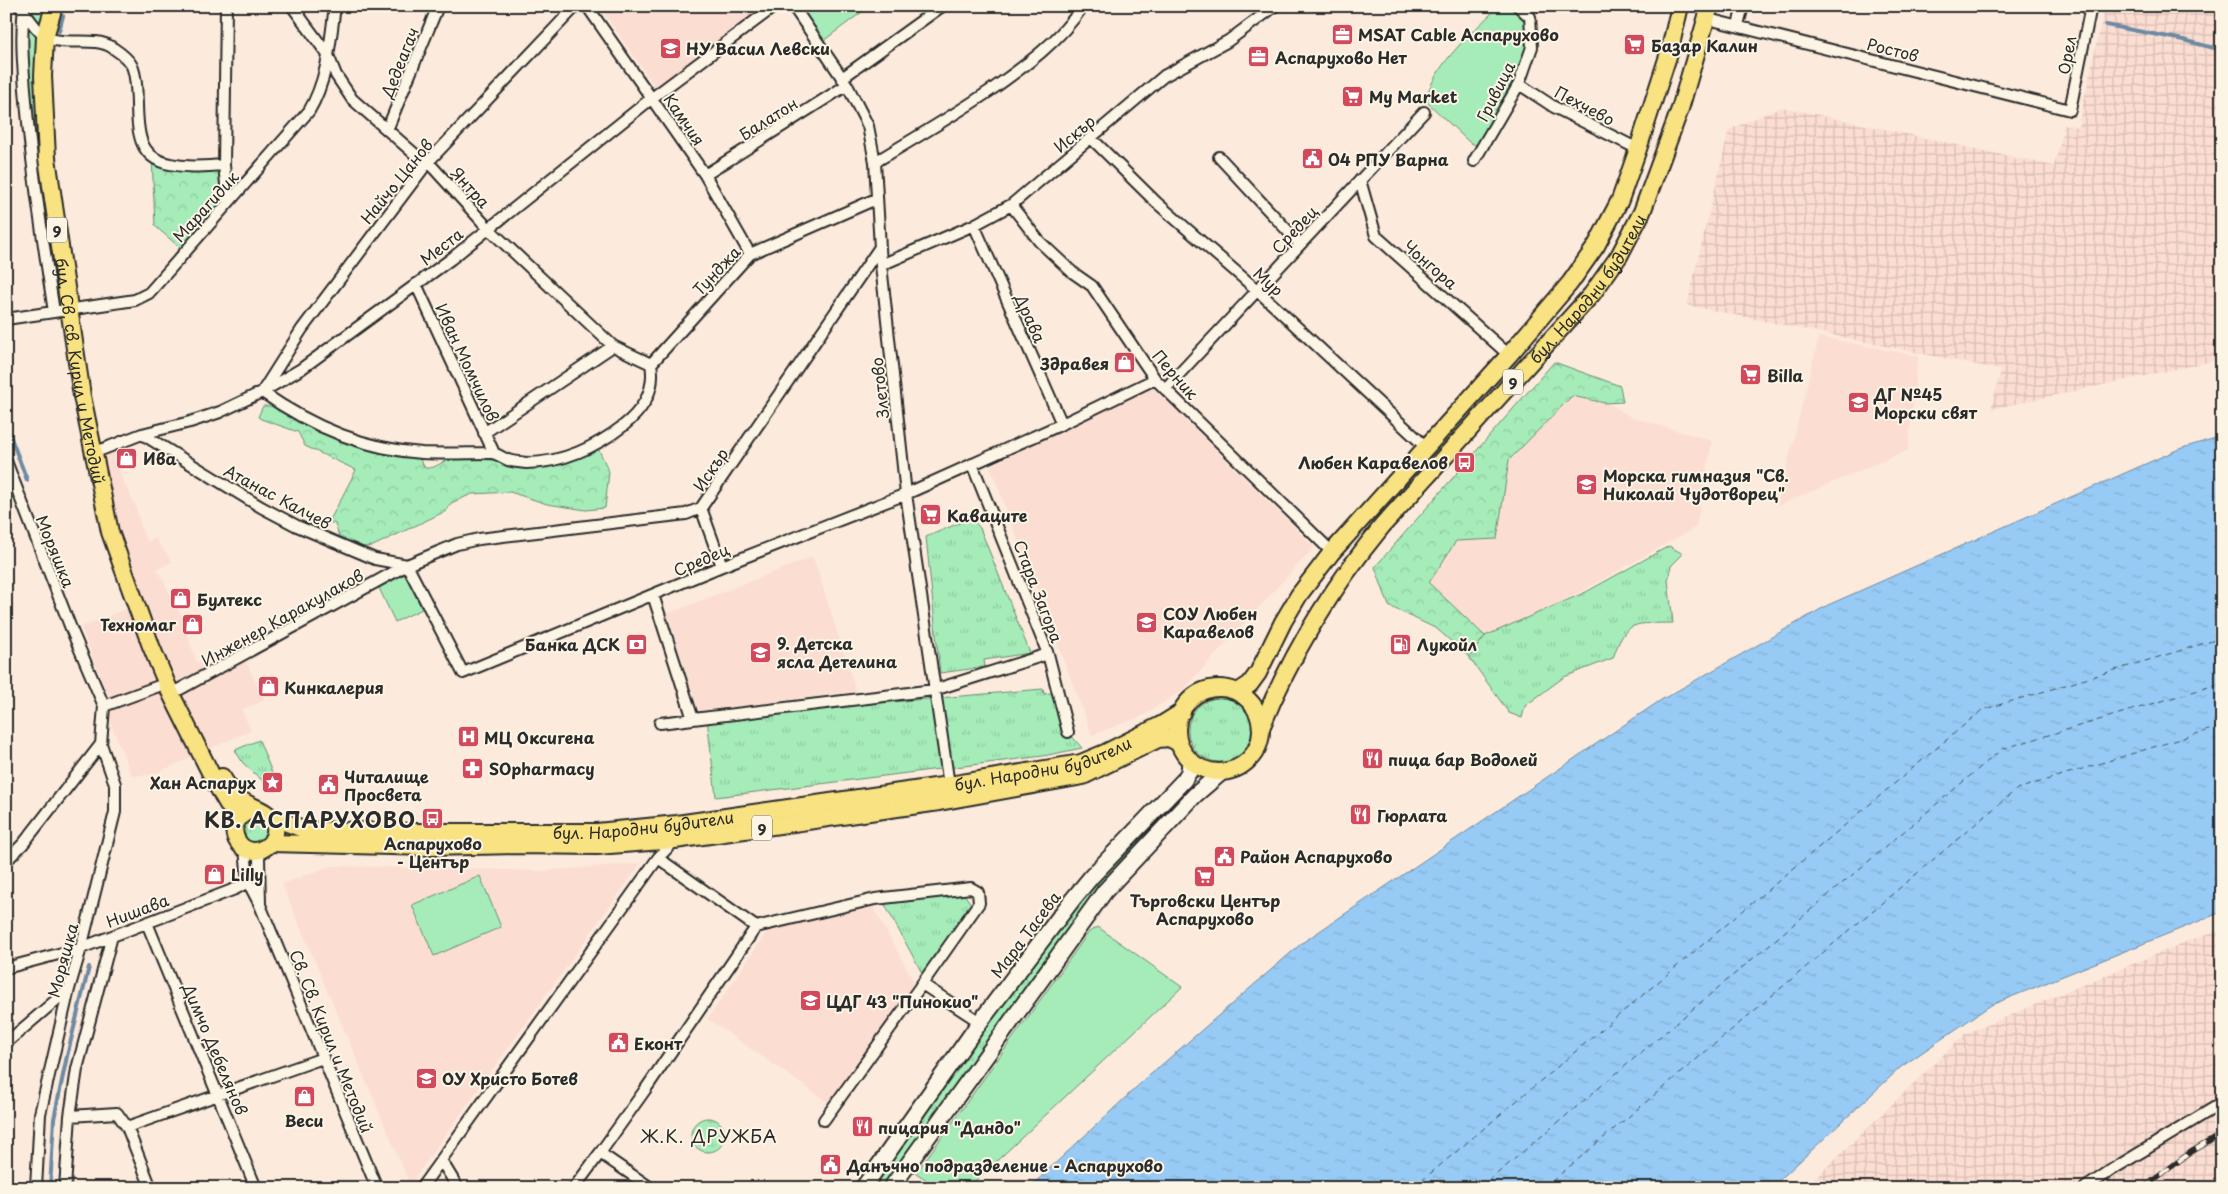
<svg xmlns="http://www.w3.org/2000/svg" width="2228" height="1194" viewBox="0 0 2228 1194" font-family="'Playpen Sans',sans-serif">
<defs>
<pattern id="industrial-grid" width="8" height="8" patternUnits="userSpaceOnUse" patternTransform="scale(1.25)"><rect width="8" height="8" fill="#fbddd2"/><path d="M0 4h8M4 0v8" fill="none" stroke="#d7beb4"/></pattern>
<pattern id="grass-tufts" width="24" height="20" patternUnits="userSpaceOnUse" patternTransform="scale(1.25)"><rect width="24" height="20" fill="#a5ecb9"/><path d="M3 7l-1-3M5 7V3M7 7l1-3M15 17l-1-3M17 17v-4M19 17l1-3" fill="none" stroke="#8ecb9f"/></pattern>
<pattern id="forest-crowns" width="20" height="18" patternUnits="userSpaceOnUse" patternTransform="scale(1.25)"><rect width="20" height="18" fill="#a5ecb9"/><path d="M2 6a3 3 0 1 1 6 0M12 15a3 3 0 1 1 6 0" fill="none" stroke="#8ecb9f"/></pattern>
<pattern id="water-ripples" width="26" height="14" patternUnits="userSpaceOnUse" patternTransform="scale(1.25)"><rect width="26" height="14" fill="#97caf4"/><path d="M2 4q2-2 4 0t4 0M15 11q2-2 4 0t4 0" fill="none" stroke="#82aed1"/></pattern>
</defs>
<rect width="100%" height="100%" fill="#fceadc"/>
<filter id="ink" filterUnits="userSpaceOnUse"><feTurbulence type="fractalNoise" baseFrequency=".02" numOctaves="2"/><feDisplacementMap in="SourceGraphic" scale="10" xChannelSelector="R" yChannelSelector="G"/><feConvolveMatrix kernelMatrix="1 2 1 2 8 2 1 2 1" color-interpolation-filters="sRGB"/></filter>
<g filter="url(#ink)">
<path fill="#fbddd2" d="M599,6h168l-110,83z
M1819,337l99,19 -10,94 -131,56z
M1568,380l63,37 81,24 -16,86 -225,126 -83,-82z
M1152,387l162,160 -131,143 -41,26 -50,19 -102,-269z
M115,453l6,24 14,28 9,31 4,6 7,-4 17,24 -15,7 24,46 16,48 17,-7 4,13 25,-13 21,44 -23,10 10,20 -97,44 -22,2 -23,-57 -1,-23 -27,-69 60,-24 -27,-74 -15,-73z
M813,557l43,134 -157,20 -32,-97z
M641,863l-231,321 -128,-300 49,-18 215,5z
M873,907l41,75 -86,120 -120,-83 63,-93z"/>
<path fill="url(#industrial-grid)" d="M2105,6h117v353l-231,50 10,-39 -314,-65 42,-175 53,-23 272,59 11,-41 13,2z
M2222,930v258h-417l160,-154 223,-93z"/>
<path fill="url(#grass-tufts)" stroke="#688c72" d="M23,10l24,3 -4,63 26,233 -15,3 -19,-116z
M971,518l9,10 50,125 -46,7 1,7 -45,6 -14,-136z
M1669,546l14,8 -12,12 -3,14 5,43c-37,1 -47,-5 -60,35l-49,19 -39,29 -3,12 -13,-5 -40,-56 16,-21 101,-44z
M1043,689l1,5 14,-2 10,40 14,16 -39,8 -327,41 -9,-79z
M1188 730a32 32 0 1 1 64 0a32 32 0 1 1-64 0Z
M259,740l19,48 -4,3 -31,-28 -8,-13z
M1152,816l12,11 -59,64 -213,297h-29l117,-166z
M243 830a12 12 0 1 1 24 0a12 12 0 1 1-24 0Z
M964,894l7,10 -49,69 -38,-70z
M691 1135a17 17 0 1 1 34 0a17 17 0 1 1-34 0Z"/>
<path fill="url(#forest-crowns)" stroke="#688c72" d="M152,156l17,8 55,1 4,38 -43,49 -30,-26z
M1554,362l66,24 3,16 -18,1 -33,-7 -63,64 -12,79 -41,2 -27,42 56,53 -16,21 -32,-28 -48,-23 -14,-39z
M263,406h9l77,39 70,13 6,10c12,1 15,-7 25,-8 13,-2 30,-1 43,0 6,1 12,4 19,5 31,4 58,-1 86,-17l11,24 -4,36 -19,2 -39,-6 -37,-12 -38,2 -21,9 -5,8 -73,35 -10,1 -23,-8 -5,-15 -6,-2 27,-52 -51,-24 -7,-14 -37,-13 -3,-2z"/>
<path fill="#a5ecb9" stroke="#688c72" d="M793,6h77l-51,38z
M1499,6h10l17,15 1,24 -4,17 -44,79 -4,4 -6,-3 -44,-42c13,-40 45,-65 74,-94z
M405,574l17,35 -27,13 -16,-34z
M480,876l21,51 -67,29 -22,-51z
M1098,927l84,60 -214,201h-29l-23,-15 173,-241z"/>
<path fill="url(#water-ripples)" stroke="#6c8aa4" d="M2222,436v476l-231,93 -90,62 -130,121h-742l114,-107 159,-138 359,-243 167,-95 351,-156z"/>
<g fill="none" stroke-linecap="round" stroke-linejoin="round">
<path stroke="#6c8aa4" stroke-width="4" d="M2106,25l73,14 43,11
M59,31l4,-15
M6,425l21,55
M50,1188l4,-69 13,-63 22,-89"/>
<path stroke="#46535d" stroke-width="1" stroke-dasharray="6 5" stroke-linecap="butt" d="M1413,1188l569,-478 240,-72
M1480,1188l522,-439 220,-66
M1544,1188l473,-399 205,-63"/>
<defs>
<path id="street" d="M24,6c-4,36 0,71 3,106 6,68 17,134 27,200
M226,6l-2,159 4,38
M292,6l36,49 8,20 16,24 65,57 11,6 60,66 125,118 38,18
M587,6l118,169 45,79
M793,6l54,79 21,41 7,36 6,103 25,229 43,291
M21,8c6,7 17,25 25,29 20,10 48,-2 67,11 6,4 16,12 19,18 13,32 -10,89 38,98 18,4 36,2 54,1
M1708,19l362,91 21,-104
M1738,25l5,-19
M842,78l100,-72
M1519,84l35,23 84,42
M387,130l51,-124
M1091,138l66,65 100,87 170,158
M1219,157l81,87
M1474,161l45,-77 13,-37 -2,-30 -12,-11
M875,162c39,-23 78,-46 116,-72 34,-24 69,-49 92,-84
M705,175l142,-90
M1360,180l16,56 133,119
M1011,205l28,36 33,31 20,14 63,93 177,173
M974,225l88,199
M881,265l93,-40 37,-20 153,-129 64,-35 47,-35
M416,284l78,169
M6,319l129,-19 14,-7 160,-182c19,-32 21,-69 26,-105
M651,364l99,-110 126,-55
M264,389l38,-60 126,-167 148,-156
M1165,389l259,-277
M262,392c47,33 102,57 160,61 23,1 46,0 69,0 6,0 11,5 17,7 5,2 13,2 19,3 35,0 69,-16 96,-37 20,-16 33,-36 28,-62
M484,433l129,-87
M142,434l119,73 36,19 78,33 32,6
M93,453l49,-19 48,-12 30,-10 42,-20 39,-23 150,-110 201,-161 123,-92
M6,461l66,170 32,75 -3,38 -78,100 -17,17
M972,464l76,190 20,78
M701,508l21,58
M407,565l56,108 259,-107 184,-72 156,-70 93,-45
M653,595l40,124
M171,694l236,-129 50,-21 22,-5 207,-25 15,-6 179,-261
M104,706l63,-23
M660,723l274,-33 114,-36
M245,848l3,34 12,23 117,283
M658,858l98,69
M260,904l-1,-46 3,-8
M147,923l109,265
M6,968l75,-20 154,-59 13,-7
M6,1043l63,-54
M70,1116l47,-3 10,14 24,61
M824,1120l98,-136
M127,1127l196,-69
M441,1160l17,28
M36,1188l4,-74 29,-125 12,-41 34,-136v-28l-14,-40
M65,1188l5,-72 7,-47 35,-133
M421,1188l237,-330 17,-18
M574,1188l26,-35
M651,1188l-51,-35 45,-63 111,-163 119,-28 96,-11 7,4 1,11 -57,81 58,38
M2085,1188l28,-19 109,-66"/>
<path id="secondary" d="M863,1188l117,-166 93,-123 19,-23 92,-96 5,-8 1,-11
M891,1188l214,-297 90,-96 27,-23"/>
<g id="primary">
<path id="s1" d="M54,6l-9,31 -2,39 4,82 35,238 28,136 41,114 20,48 45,90 21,36"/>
<circle cx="1219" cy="730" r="42"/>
<path d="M1238,692l12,-8 8,-11 25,-51 16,-27 33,-43 177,-197 61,-72 26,-37 24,-46 18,-51 31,-96 11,-47"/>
<path id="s2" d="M1261,728c30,-74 71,-141 122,-203l209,-231 27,-38 23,-44 38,-103 30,-103"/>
<path d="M222,777c4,7 10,15 17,21 9,9 28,11 34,23 11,22 -21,42 -35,21 -10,-15 2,-32 19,-32"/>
<path id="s3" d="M271,817l35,13 110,2h181l80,-8 272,-39 132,-22 24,-10 56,-28 21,-13"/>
<path d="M271,843l159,4 87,-2 80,1 78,-6 264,-38 144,-26 75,-37 11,-1 10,5"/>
</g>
</defs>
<use href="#street" stroke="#2b2b2b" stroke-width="14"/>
<use href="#secondary" stroke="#2b2b2b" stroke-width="19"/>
<use href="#primary" stroke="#2b2b2b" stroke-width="20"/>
<use href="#street" stroke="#fcf5e5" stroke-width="10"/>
<use href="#secondary" stroke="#fcf5e5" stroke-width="15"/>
<use href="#primary" stroke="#f8e281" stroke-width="16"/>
<defs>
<path id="rail" d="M2143,1188l48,-36 31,-18"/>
</defs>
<use href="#rail" stroke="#2b2b2b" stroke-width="5.5"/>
<use href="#rail" stroke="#fcf5e5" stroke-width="4" stroke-dasharray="11" stroke-linecap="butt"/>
</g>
</g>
<defs>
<symbol id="office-square" viewBox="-11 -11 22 22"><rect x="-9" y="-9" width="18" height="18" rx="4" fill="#d1495b" stroke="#fcf5e5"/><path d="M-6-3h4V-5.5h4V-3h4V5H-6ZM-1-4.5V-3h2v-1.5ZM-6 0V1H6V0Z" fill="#fff"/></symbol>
<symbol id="supermarket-square" viewBox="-11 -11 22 22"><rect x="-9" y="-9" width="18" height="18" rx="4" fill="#d1495b" stroke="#fcf5e5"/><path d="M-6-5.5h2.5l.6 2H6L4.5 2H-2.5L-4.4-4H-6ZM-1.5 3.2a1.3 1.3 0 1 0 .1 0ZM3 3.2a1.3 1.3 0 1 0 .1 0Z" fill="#fff"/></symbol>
<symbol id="school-square" viewBox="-11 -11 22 22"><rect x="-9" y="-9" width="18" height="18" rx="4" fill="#d1495b" stroke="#fcf5e5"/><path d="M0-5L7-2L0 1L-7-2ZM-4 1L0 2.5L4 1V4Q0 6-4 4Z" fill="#fff"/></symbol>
<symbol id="civic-square" viewBox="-11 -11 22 22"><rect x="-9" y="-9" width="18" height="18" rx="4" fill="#d1495b" stroke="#fcf5e5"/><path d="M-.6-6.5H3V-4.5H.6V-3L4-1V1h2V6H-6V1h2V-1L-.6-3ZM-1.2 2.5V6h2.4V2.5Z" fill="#fff"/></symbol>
<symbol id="shop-square" viewBox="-11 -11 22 22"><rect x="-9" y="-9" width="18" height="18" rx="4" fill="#d1495b" stroke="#fcf5e5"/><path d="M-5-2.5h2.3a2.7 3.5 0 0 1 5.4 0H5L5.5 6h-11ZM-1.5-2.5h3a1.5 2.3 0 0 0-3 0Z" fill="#fff"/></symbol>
<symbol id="bus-square" viewBox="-11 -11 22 22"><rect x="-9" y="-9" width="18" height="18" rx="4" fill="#d1495b" stroke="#fcf5e5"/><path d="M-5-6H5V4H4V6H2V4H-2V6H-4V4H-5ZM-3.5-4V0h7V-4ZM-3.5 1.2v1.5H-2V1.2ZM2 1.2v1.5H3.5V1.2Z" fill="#fff"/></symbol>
<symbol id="university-square" viewBox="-11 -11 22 22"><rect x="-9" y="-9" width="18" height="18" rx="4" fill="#d1495b" stroke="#fcf5e5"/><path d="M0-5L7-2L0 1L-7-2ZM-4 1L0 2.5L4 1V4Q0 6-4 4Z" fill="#fff"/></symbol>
<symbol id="bank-square" viewBox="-11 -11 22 22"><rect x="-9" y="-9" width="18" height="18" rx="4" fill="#d1495b" stroke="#fcf5e5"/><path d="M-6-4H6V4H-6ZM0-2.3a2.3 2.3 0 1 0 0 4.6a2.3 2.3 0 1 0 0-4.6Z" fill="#fff"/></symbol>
<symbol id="fuel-square" viewBox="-11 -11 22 22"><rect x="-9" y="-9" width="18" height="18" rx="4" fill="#d1495b" stroke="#fcf5e5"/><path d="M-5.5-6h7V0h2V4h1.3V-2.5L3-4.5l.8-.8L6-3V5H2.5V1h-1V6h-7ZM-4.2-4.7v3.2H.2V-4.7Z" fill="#fff"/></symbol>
<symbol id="hospital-square" viewBox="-11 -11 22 22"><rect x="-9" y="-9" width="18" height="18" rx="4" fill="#d1495b" stroke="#fcf5e5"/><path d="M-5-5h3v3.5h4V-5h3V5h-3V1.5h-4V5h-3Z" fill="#fff"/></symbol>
<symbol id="restaurant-square" viewBox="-11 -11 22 22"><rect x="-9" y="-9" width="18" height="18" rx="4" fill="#d1495b" stroke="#fcf5e5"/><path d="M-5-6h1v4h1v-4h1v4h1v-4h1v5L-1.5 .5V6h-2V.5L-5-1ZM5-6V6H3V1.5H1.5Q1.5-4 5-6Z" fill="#fff"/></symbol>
<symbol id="pharmacy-square" viewBox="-11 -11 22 22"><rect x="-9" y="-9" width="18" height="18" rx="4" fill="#d1495b" stroke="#fcf5e5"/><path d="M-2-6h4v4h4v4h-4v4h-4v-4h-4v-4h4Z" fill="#fff"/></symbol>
<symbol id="sight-square" viewBox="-11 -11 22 22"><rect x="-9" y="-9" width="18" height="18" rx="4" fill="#d1495b" stroke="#fcf5e5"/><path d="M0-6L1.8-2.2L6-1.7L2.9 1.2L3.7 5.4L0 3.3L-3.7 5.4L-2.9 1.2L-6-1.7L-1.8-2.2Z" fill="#fff"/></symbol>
</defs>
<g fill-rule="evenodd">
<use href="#office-square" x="1330" y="22" width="25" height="25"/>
<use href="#supermarket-square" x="1622" y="32" width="25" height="25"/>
<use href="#school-square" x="658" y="36" width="25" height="25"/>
<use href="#office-square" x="1246" y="44" width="25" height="25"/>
<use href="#supermarket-square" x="1340" y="84" width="25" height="25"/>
<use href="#civic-square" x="1300" y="146" width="25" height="25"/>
<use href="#shop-square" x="1112" y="350" width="25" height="25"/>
<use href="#supermarket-square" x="1738" y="362" width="25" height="25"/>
<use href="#school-square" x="1846" y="390" width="25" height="25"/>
<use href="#shop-square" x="114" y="446" width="25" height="25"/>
<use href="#bus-square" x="1452" y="450" width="25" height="25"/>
<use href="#university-square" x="1574" y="472" width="25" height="25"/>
<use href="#supermarket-square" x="918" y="502" width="25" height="25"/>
<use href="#shop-square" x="168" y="586" width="25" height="25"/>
<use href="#school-square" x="1134" y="610" width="25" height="25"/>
<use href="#shop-square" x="180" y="612" width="25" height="25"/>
<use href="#bank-square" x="624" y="632" width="25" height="25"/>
<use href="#fuel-square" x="1388" y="632" width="25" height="25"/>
<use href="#school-square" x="748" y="640" width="25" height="25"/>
<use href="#shop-square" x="256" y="674" width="25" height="25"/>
<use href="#hospital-square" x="456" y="724" width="25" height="25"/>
<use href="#restaurant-square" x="1360" y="746" width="25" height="25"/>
<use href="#pharmacy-square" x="460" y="756" width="25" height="25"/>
<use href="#sight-square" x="260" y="770" width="25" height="25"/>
<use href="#civic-square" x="316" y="772" width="25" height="25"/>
<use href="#restaurant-square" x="1348" y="802" width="25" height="25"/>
<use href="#bus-square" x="420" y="806" width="25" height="25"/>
<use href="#civic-square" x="1212" y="844" width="25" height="25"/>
<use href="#shop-square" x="202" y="862" width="25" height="25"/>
<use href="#supermarket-square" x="1192" y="864" width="25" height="25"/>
<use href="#school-square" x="798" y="988" width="25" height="25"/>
<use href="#civic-square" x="606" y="1030" width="25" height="25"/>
<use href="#school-square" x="414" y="1066" width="25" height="25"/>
<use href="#shop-square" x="292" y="1084" width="25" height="25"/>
<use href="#restaurant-square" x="850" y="1114" width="25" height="25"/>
<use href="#civic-square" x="818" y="1152" width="25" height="25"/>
</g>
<g text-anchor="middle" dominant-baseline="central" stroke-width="4" stroke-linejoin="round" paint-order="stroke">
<g fill="#fcf5e5" stroke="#6a6863" stroke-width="1">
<rect x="47" y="217.5" width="20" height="25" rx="4"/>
<rect x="1503" y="369.5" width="20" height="25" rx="4"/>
<rect x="752" y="815.5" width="20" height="25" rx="4"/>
</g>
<g font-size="15" font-weight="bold" fill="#2b2b2b">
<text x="57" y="230">9</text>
<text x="1513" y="382">9</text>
<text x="762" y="828">9</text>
</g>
<g font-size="16" font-weight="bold" fill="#2b2b2b" stroke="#fcf5e5" text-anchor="start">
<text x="1358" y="34">MSAT Cable Аспарухово</text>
<text x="1651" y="45">Базар Калин</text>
<text x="686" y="48">НУ Васил Левски</text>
<text x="1275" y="57">Аспарухово Нет</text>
<text x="1369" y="96">My Market</text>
<text x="1328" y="159">04 РПУ Варна</text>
<text x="1109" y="363" text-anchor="end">Здравея</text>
<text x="1767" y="375">Billa</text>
<text x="1874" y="394">ДГ №45<tspan x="1874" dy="18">Морски свят</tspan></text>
<text x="143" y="458">Ива</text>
<text x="1448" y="462" text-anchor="end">Любен Каравелов</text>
<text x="1603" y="475">Морска гимназия "Св.<tspan x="1603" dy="18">Николай Чудотворец"</tspan></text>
<text x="947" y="515">Каваците</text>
<text x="197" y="599">Бултекс</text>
<text x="1163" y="613">СОУ Любен<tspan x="1163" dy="18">Каравелов</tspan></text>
<text x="176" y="624" text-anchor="end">Техномаг</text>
<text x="777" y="643">9. Детска<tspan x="777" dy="18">ясла Детелина</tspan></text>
<text x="620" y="644" text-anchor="end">Банка ДСК</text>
<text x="1417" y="644">Лукойл</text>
<text x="284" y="687">Кинкалерия</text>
<text x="484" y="737">МЦ Оксигена</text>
<text x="1388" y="759">пица бар Водолей</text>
<text x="489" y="768">SOpharmacy</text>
<text x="344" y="776">Читалище<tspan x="344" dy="18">Просвета</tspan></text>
<text x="256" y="782" text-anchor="end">Хан Аспарух</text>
<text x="1377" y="815">Гюрлата</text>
<text x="433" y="843" text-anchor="middle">Аспарухово<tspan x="433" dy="18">- Център</tspan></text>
<text x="1240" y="856">Район Аспарухово</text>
<text x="231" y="874">Lilly</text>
<text x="1205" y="900" text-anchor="middle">Търговски Център<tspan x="1205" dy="18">Аспарухово</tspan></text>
<text x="826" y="1001">ЦДГ 43 "Пинокио"</text>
<text x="634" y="1043">Еконт</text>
<text x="442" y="1078">ОУ Христо Ботев</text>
<text x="304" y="1120" text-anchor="middle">Веси</text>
<text x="878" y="1127">пицария "Дандо"</text>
<text x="847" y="1165">Данъчно подразделение - Аспарухово</text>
</g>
<g font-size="16" fill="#2b2b2b" stroke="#fcf5e5">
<text transform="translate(1893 49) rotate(14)">Ростов</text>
<text transform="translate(2066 55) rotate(-79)">Орел</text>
<text transform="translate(399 62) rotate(-68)">Дедеагач</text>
<text transform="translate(1495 91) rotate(-63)">Гривица</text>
<text transform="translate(1585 105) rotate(28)">Пехчево</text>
<text transform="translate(768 118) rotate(-32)">Балатон</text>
<text transform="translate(685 119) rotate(56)">Камчия</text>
<text transform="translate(1074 133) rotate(-40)">Искър</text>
<text transform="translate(396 181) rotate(-51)">Найчо Цанов</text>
<text transform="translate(471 187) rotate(48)">Янтра</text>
<text transform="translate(205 206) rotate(-48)">Марагидик</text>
<text transform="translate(1294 229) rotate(-47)">Средец</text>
<text transform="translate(441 246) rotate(-38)">Места</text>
<text transform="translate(1431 264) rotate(41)">Чонгора</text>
<text transform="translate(716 270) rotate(-47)">Тунджа</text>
<text transform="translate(1269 281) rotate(42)">Мур</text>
<text stroke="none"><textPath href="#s2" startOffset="551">бул. Народни будители</textPath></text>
<text transform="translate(1031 318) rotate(66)">Драва</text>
<text transform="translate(468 362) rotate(65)">Иван Момчилов</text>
<text stroke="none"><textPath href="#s1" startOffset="369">бул. Св. св. Кирил и Методий</textPath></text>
<text transform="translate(1176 374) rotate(49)">Перник</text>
<text transform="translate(879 388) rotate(-96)">Злетово</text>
<text transform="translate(710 469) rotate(-56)">Искър</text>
<text transform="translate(278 496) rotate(28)">Атанас Калчев</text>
<text transform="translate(56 551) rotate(68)">Моряшка</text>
<text transform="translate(701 559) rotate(-23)">Средец</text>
<text transform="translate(1039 591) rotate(69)">Стара Загора</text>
<text transform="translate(282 617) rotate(-29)">Инженер Каракулаков</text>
<text stroke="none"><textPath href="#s3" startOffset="780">бул. Народни будители</textPath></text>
<text stroke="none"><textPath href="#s3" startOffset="375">бул. Народни будители</textPath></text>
<text transform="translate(137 910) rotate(-21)">Нишава</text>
<text transform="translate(1025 934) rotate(-53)">Мара Тасева</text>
<text transform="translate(62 960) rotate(-75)">Моряшка</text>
<text transform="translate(332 1041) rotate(68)">Св. Св. Кирил и Методий</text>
<text transform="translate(216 1049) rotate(67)">Димчо Дебелянов</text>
</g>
<g font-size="18" letter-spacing="1" fill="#2b2b2b" stroke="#fcf5e5">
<text x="709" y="1135">Ж.К. ДРУЖБА</text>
</g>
<g font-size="21" font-weight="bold" letter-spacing="1" fill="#2b2b2b" stroke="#fcf5e5">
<text x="310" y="819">КВ. АСПАРУХОВО</text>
</g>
</g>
<rect width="2228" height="1194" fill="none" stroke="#fcf5e5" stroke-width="25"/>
<rect x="12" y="12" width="2203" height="1169" fill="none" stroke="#2b2b2b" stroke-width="2" filter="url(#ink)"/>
</svg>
